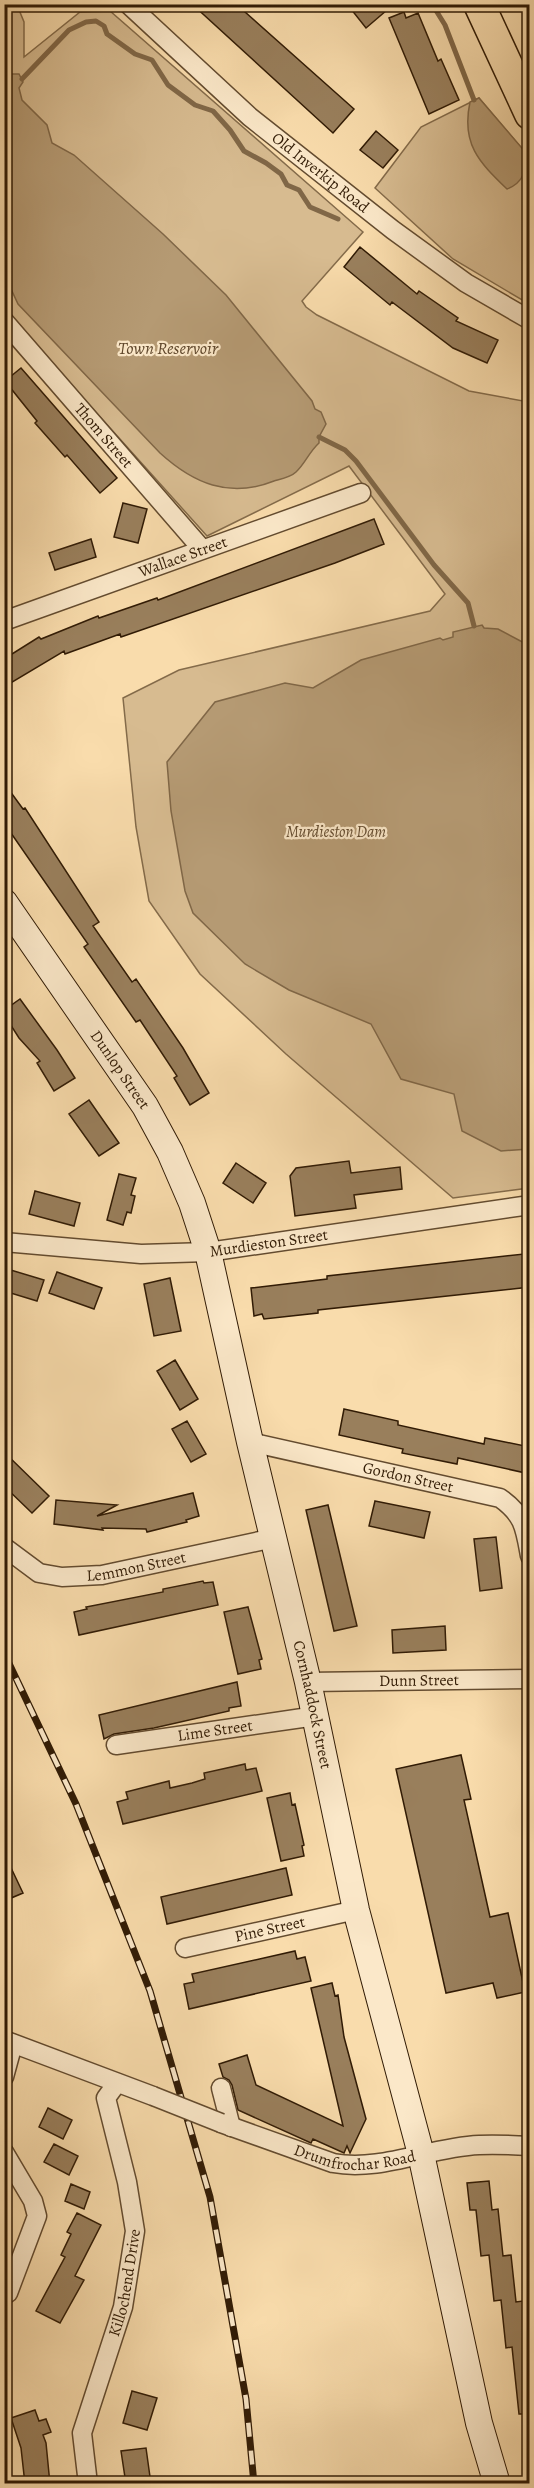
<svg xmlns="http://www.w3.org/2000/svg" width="534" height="2488" viewBox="0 0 534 2488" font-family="Alegreya,serif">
<rect width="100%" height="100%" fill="#f9dcac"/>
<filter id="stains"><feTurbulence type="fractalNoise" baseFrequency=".00333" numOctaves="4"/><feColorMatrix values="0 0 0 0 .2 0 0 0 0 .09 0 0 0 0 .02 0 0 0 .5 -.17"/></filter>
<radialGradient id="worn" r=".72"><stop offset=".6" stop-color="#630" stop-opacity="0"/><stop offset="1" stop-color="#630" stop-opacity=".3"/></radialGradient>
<path fill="#d7bb90" stroke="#846b4a" stroke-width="1.5" d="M4,5h13l7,17v35l56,-45 30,-1 253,221 -61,69 4,6 11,8 152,76 60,11v786l-76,10 -167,-144 -86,-80 -51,-73 -13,-74 -13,-129 56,-28 251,-59 15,-17 -96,-128 -142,70 -202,-225z
M479,98l50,59v147l-76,-45 -78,-71 46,-61z"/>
<path fill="#b59a73" stroke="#806747" stroke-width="1.5" d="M5,74h14l4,8 -4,6 3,12 25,25 5,18 22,12 89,79 63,61 86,106 3,8 6,3 5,12 -7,13v6c-10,9 -14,21 -23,29 -5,5 -15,7 -22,9 -45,18 -81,2 -114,-28l-142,-149 -13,-28z
M479,98l48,56c0,16 -4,29 -20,35 -28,-27 -46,-45 -37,-87z
M482,625l2,3 14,1 32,17 -1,503 -28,2 -39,-20 -8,-37 -53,-15 -30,-55 -82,-34 -44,-26 -52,-51 -8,-22 -14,-80 -4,-49 48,-60 70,-19 28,5 48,-28 79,-22 3,2 10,-3v-5z"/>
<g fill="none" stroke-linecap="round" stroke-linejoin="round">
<path stroke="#806747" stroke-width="5" d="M432,4l13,21 29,75
M22,79l47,-49 17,-8 10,-1 8,5 3,8 28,20 17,6 16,25 27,20 18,6 17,19 14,21 22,12 15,11 6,11 12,5 11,17 28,12
M319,437l26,13 11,11 78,104 34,38 6,23"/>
</g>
<path fill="#997f5c" stroke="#311b05" stroke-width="1.5" d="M192,4h44l118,105 -21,24z
M347,4h47l-28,24z
M404,12l2,6 12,-5 20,48 3,-2 18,41 -30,14 -40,-96z
M376,131l22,19 -15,18 -23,-18z
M360,247l57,47 2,-3 39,27 -2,3 42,19 -11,23 -34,-15 -61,-46 -2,3 -46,-38z
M21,368l96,110 -17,15 -33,-38 -2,2 -30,-34 2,-2 -32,-40z
M123,503l24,6 -9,34 -24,-6z
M374,519l10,25 -49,19 -214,74 -1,-3 -55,20 -1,-3 -60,36v-28l35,-22 2,2 57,-23 1,2 58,-20 1,2z
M91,539l5,18 -41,13 -6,-17z
M4,783l19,26 2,-1 74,114 -6,4 39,56 4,-3 47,69 26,45 -19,12 -16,-27 3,-2 -37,-56 -4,2 -52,-75 4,-3 -84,-121z
M20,999l37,51 18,28 -21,13 -17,-28 3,-2 -21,-23 -14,-22 4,-3 -3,-4z
M89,1100l30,43 -20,13 -30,-42z
M349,1161l2,12 49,-6 2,22 -48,6 2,13 -61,8 -5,-40 6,-8z
M236,1163l30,20 -13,20 -30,-20z
M119,1174l17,4 -5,17 4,1 -4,17 -4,-1 -4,13 -16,-5z
M35,1191l45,12 -6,23 -45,-12z
M524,1254v3l6,-1v31l-212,23v3l-54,6 -2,-5 -8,2 -3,-28 76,-9v-3z
M4,1268l40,12 -7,21 -33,-10z
M57,1272l45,16 -8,21 -45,-16z
M170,1278l11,53 -27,5 -10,-52z
M175,1360l23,39 -18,11 -23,-39z
M344,1409l54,12v4l86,19 1,-6 45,9v27l-72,-16 -1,6 -55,-11 1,-4 -64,-14z
M187,1421l19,33 -15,8 -19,-33z
M4,1452l45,44 -17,17 -28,-27z
M193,1493l6,23 -13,4 1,2 -40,10 -1,-3 -44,-1 1,2 -49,-6 2,-24 61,5 -20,11z
M375,1501l55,11 -6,26 -55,-12z
M328,1505l29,121 -23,5 -28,-121z
M496,1537l6,51 -22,3 -6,-52z
M203,1581l1,2 9,-1 5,23 -139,30 -5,-23 13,-3 -1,-2 77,-15v-3z
M248,1607l14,52 -3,1 2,9 -23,5 -14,-62z
M445,1626l1,24 -53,3 -1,-23z
M237,1682l4,24 -12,2v3l-75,17 -40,6 -10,5 -5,-24z
M461,1755l10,44 -7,1 26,117 18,-4 17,79 -28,6 -4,-15 -47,10 -50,-224z
M245,1764l1,6 10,-2 6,23 -139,33 -6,-22 11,-3 -2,-7 43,-11 1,7 22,-5 13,-4 -1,-6z
M290,1793l2,12 3,-1 9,41 -2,1 2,10 -23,5 -14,-63z
M4,1853l19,40 -19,8z
M286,1868l6,27 -125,29 -6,-27z
M295,1951l2,8 8,-2 6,24 -122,28 -5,-25 10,-2 -2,-8z
M332,1983l3,13 3,-1 6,42 22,82 -16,34 -3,-7 -3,7 -31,-14 -2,4 -73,-33 -6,-25 -3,-5 -6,-3 -4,-13 28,-9 9,30 87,41 -32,-138z
M48,2108l24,12 -9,19 -24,-12z
M54,2144l24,12 -9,19 -25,-13z
M489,2181l3,29 6,-1 5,47 8,-1 5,47 7,-1 5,47h2v66h-11l-7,-67 -6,1 -5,-48 -7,1 -5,-46 -8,1 -5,-46h-6l-3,-27z
M71,2184l19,8 -6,17 -19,-8z
M77,2213l24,12 -26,51 9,4 -24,43 -24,-12 29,-54 -4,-2 10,-21 -4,-2z
M132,2391l25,7 -10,32 -24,-7z
M35,2410l4,11 7,-2 5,13 -8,3 3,8 4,41h-25l-4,-36 -10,-30z
M146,2448l5,36h-25l-5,-33z"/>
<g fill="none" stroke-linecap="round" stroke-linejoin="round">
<defs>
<g id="minor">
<path id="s1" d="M128,4l122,113 143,113 73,53 64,37"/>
<path id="s2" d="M4,321l198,228"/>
<path id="s3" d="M4,621l357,-128"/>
<path id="s4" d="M4,1242l137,12 67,-2 322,-47"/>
<path id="s5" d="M250,1442l250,56c24,17 25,30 30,58"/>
<path id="s6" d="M4,1547l35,26 23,4 40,-2 172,-37"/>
<path id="s7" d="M308,1682l222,-3"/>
<path id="s8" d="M116,1745l200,-29"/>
<path id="s9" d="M185,1948l171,-38"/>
<path d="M4,2040l149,56"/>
<path d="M4,2077l9,-33"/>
<path d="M221,2088l10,39"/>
<path id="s10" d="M221,2123l112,40c48,9 97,-16 146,-18 16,-1 34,0 51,1"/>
<path d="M4,2152l29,49 4,15 -29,77"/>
<path id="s11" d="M88,2484l-6,-51 41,-126 12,-76 -8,-49 -21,-84 11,-15"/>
</g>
<g id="secondary">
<path id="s12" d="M4,902l141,204 25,46 22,51 16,49 42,190 58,240 48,228 65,244 58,269 18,61"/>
</g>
<path id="trunk" d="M479,4l51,110"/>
</defs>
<use href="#minor" stroke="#634b2f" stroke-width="21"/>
<use href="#secondary" stroke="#311b05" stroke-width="28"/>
<use href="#trunk" stroke="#311b05" stroke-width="33"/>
<use href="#minor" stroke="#fbe8c9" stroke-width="18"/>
<use href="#secondary" stroke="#fbe8c9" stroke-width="26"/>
<use href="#trunk" stroke="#f9dcac" stroke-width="30"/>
<defs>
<path id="rail" d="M4,1653l72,151 74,187 60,206 36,202 8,85"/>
</defs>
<use href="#rail" stroke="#311b05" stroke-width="7"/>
<use href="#rail" stroke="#fbe8c9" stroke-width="4.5" stroke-dasharray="14" stroke-linecap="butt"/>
<defs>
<path id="minor-bridge" d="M153,2096l68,27"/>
</defs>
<use href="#minor-bridge" stroke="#634b2f" stroke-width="21" stroke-linecap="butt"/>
<use href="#minor-bridge" stroke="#fbe8c9" stroke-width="18"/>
</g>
<g text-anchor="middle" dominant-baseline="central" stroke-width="4.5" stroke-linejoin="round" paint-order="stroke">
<g font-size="16" fill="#311b05" stroke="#fbe8c9">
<text stroke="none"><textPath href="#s1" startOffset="256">Old Inverkip Road</textPath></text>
<text stroke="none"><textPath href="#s2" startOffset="152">Thom Street</textPath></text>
<text stroke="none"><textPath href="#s3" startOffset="190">Wallace Street</textPath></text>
<text stroke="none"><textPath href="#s12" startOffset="204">Dunlop Street</textPath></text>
<text stroke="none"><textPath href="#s4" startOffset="266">Murdieston Street</textPath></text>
<text stroke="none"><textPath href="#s5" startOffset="162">Gordon Street</textPath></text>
<text stroke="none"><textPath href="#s6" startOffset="142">Lemmon Street</textPath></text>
<text stroke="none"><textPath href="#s7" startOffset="111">Dunn Street</textPath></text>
<text stroke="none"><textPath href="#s12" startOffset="872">Cornhaddock Street</textPath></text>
<text stroke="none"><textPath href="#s8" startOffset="100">Lime Street</textPath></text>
<text stroke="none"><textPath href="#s9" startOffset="87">Pine Street</textPath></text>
<text stroke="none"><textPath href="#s10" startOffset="140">Drumfrochar Road</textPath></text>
<text stroke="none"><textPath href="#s11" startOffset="208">Killochend Drive</textPath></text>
</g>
<g font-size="16" font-style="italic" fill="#634b2f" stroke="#fbe8c9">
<text x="336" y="832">Murdieston Dam</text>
</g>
<g font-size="18" font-style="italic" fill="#5f472c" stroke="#fbe8c9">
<text x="168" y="348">Town Reservoir</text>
</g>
</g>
<rect width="534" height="2488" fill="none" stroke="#f9dcac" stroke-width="24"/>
<rect x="6" y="6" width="522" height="2476" fill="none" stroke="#311b05" stroke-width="3"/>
<rect x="12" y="12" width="510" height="2464" fill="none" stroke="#311b05" stroke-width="1.5"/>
<rect width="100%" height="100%" filter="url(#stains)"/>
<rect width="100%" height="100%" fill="url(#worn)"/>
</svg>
